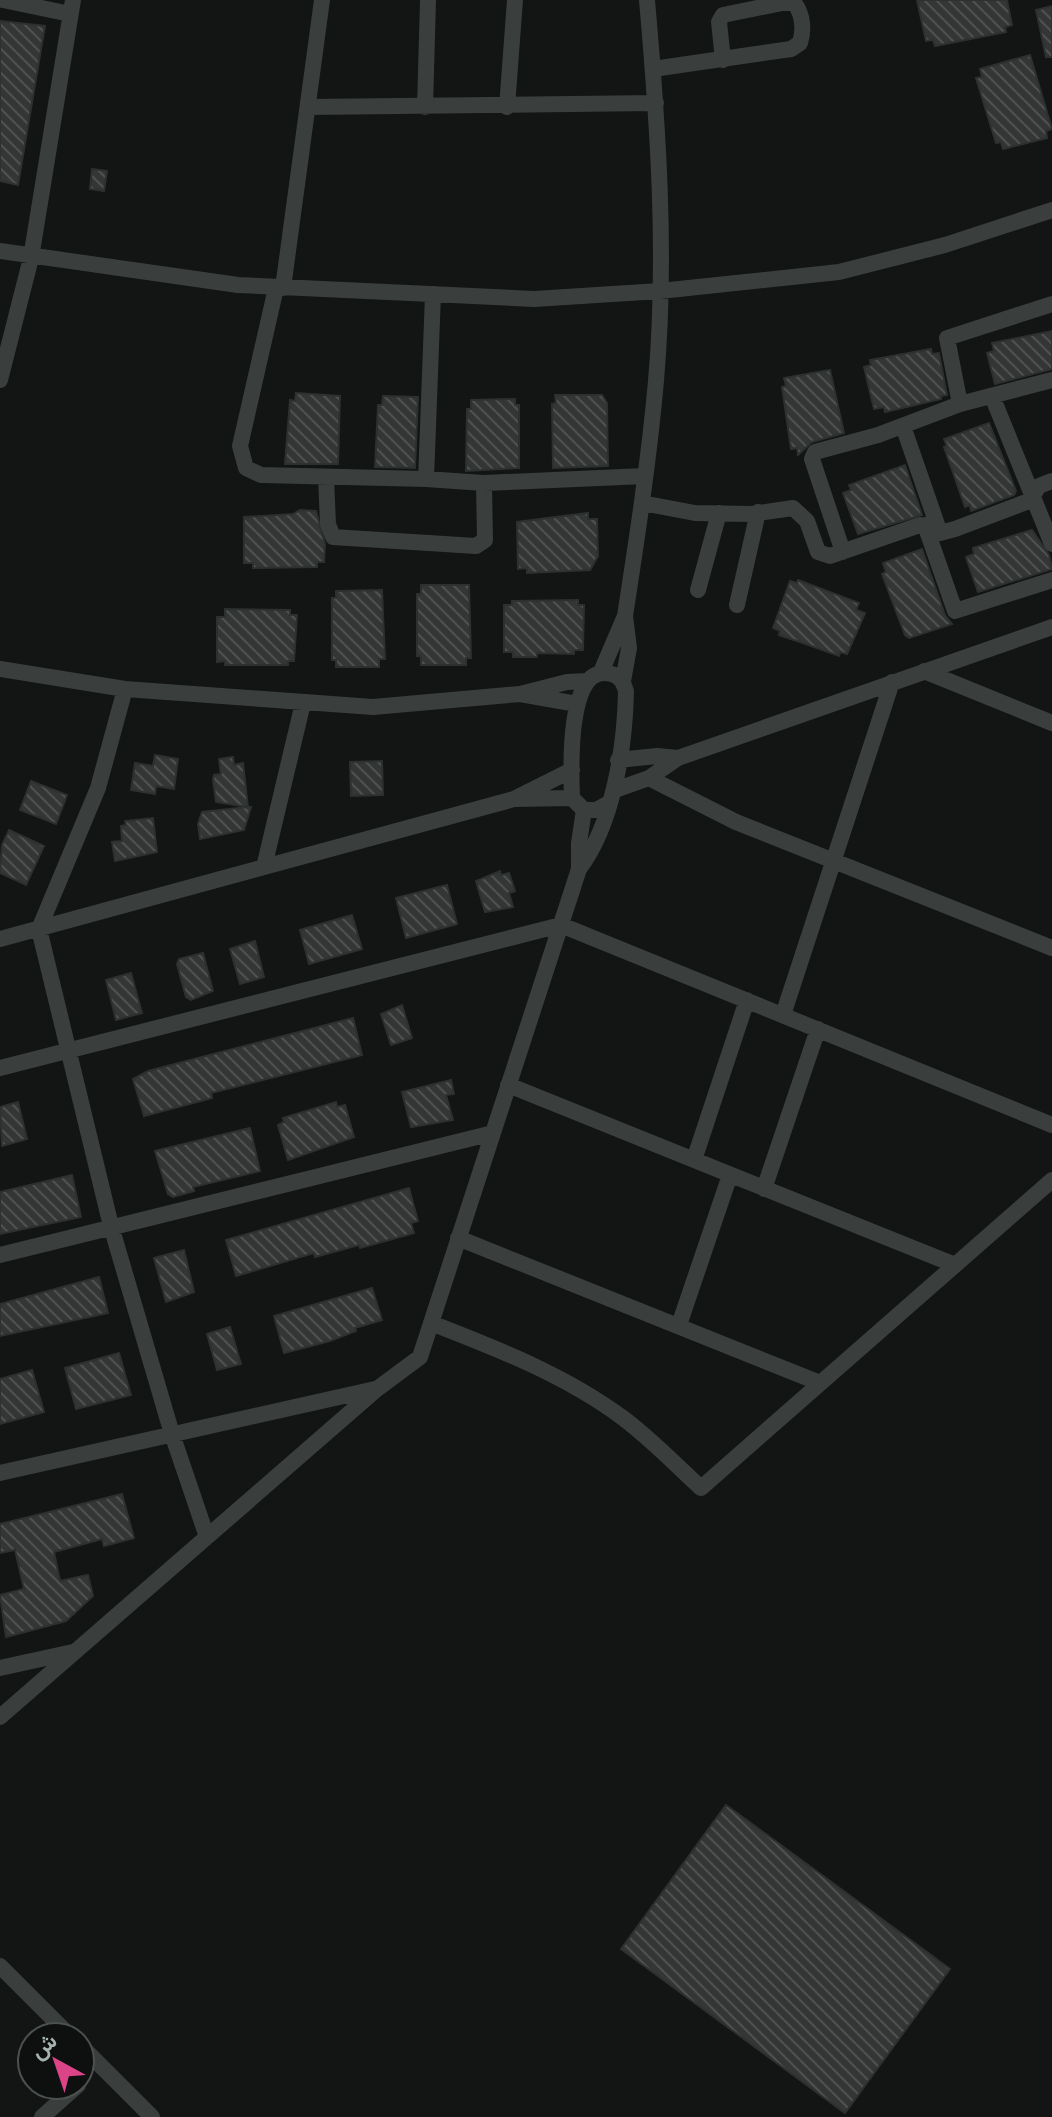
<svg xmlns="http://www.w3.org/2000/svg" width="1052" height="2117" viewBox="0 0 1052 2117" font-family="'PT Sans',Vazirmatn,sans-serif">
<defs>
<pattern id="building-back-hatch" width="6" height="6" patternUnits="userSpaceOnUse" patternTransform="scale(2)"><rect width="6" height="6" fill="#333635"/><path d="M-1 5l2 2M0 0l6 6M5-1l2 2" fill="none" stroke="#4e5150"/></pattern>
</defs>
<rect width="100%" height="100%" fill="#131414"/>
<path fill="url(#building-back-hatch)" stroke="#2d3030" stroke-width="2" d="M917,0h90l5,25 -7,2 1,5 -71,14 -2,-6 -7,1z
M1052,6v51h-6l-10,-47z
M0,21l45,5 -27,159 -18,-4z
M1030,55l22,74 -6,2 1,7 -44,11 -2,-7 -5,1 -20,-65 6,-1 -2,-8z
M92,169l15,2 -3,20 -14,-2z
M1052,331v38l-57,15 -8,-31 7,-2 -2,-8z
M931,349l1,5 7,-1 8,42 -6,1v3l-56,13 -1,-5 -10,2 -10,-42 7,-2 -1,-5z
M830,370l14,63 -32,9 -14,13 -1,-7 -6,1 -9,-62 4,-1 -2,-8z
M296,393l44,3 -2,68h-53l5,-64 5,1z
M555,395h47l5,8 1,63 -55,2 -1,-64 4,-1z
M383,396l35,1 -3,71 -40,-1 3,-62h4z
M515,399v6h4v63l-53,3 1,-62h4v-9z
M989,423l27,68 -2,4 -43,16 -1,-6 -5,2 -21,-60 3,-1 -3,-7z
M905,465l17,50 -64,19 -15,-41 8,-3 -2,-5z
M300,510l16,1 9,33 -1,18h-7v5l-64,1v-5h-9v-46l49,-3z
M588,513v6h9l1,37 -8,14 -63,3v-5l-9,1 -1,-47z
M1032,530l17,25 3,14 -74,23 -12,-35 8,-3 -1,-6z
M922,549l23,66 7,9 -43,14 -4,-3 -23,-61 4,-2 -3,-9z
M798,580l61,23 -3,7 9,3 -18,41 -7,-2 -1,4 -36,-13 -24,-8 1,-4 -7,-3 17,-47 7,2z
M421,585h48l2,73h-5v7h-45v-9h-4v-62h4z
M382,590l3,69h-6v8h-43v-7h-4v-62h4v-7z
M578,600v5h6l-1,45h-9v4l-37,-1v4h-24v-5h-9v-47h8v-4z
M225,609l65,1v5h7l-3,46h-6v4h-63v-4l-8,1v-45h8z
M155,755l23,4 -4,30 -18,-3 -1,8 -24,-4 4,-27 18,3z
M233,757l1,8 9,-2 5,44h3l-7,23 -44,9 -2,-15 4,-12 46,-5 -32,-5 -3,-22 1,-5 7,-1 -2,-15z
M382,761l1,34 -32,1 -1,-34z
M31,781l36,14 -11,29 -36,-14z
M153,818l4,34 -42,9 -3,-19 10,-1 -1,-15 5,-1 -1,-4z
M9,830l35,16 -18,39 -26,-12 2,-28z
M500,871l1,4 8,-2 6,18 -6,2 4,14 -28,5 -9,-31z
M447,885l10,39 -51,14 -10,-40z
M352,915l10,34 -53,15 -9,-34z
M255,941l9,36 -24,7 -10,-35z
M203,953l10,38 -22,9 -5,-3 -9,-33 2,-5z
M131,973l11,40 -26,7 -10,-40z
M402,1005l10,33 -21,7 -10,-31z
M353,1018l9,37 -151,38 1,5 -68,18 -11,-37 15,-8z
M451,1080l3,14 -8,1 7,25 -42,7 -9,-35z
M18,1102l9,37 -25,7 -2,-39z
M336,1102l1,5 8,-2 9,32 -66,23 -10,-35 6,-3 -1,-4z
M250,1128l10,43 -67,16 1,4 -21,6 -5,-3 -13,-43z
M72,1175l9,42 -81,17v-42z
M409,1188l9,33 -7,2 3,10 -54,15 -1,-3 -44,12 -1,-4 -78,23 -10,-36z
M184,1250l10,42 -28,10 -12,-44z
M99,1277l9,36 -108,23v-32z
M372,1288l10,32 -27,8 1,3 -26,10 -46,12 -10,-37z
M230,1327l11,37 -24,6 -10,-36z
M119,1353l12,42 -55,14 -11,-41z
M32,1370l12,42 -44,12v-45z
M122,1494l12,44 -30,8 -2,-7 -48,13 6,29 28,-6 5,21 -27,25 -60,16 -6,-42 24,-6 -9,-39 -15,3v-29z
M726,1805l224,164 -105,144 -224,-164z"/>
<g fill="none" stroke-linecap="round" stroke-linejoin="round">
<path stroke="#3a3e3d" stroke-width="16" d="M3,0l67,14
M653,69l138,-20 9,-6c4,-13 3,-28 -5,-39l-8,-2 -64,13 -4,7 4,38
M308,107l348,-4
M425,107l3,-107
M507,107l8,-107
M0,251l238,34 296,14 126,-8 179,-19 106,-27 107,-35
M276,288l-36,158 6,22 15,7 165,4 7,-185
M283,288l39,-288
M0,380l31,-122 42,-258
M992,396l60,148
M960,404l-13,-66 105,-34
M903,426l37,107
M326,477l2,47 5,13 143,9 9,-6 -1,-57
M426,479l58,4 161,-7
M642,503l53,10 57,1 41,-6 14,13 11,31 12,4 90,-31 20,8 15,-4 74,-28 10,-15 13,-5
M925,525l30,86 97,-31
M843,552l-31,-93 3,-7 63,-17 82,-31 92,-24
M698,590l21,-77
M737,605l21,-93
M0,669l125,20 248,18 147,-13 47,-12 19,-1
M924,671l128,52
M601,672l24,-56
M623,681l6,-33 -4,-32c12,-78 24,-156 31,-235 11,-126 2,-255 -9,-381
M125,689l-27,99 -59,141 72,297 61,208 35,103
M520,694l57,10
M618,760l39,-4 21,2
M649,778l87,44 316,126
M615,790l34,-12 29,-20 374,-131
M516,799l56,-1
M264,867l39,-164
M579,869v-26l5,-33
M0,939l514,-140 58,-29
M783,1015l109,-333
M0,1068l561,-143 491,200
M508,1085l447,180
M694,1160l53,-160
M764,1189l54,-160
M458,1238l362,145
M0,1255l493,-122
M431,1323c67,26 134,52 192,95 28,21 52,46 78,70l351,-308
M679,1325l51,-150
M0,1473l375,-84
M0,1668l73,-16
M0,1717l377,-328 43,-32 159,-488c34,-44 46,-122 47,-178 -3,-11 -9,-18 -22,-18 -37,0 -33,98 -32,125l12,12h12l13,-7
M0,1966l71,71
M80,2045l72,72
M42,2117l36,-32"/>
</g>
<g transform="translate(56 2061) rotate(320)"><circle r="38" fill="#0e0f0f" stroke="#4b514f" stroke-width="2"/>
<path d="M0-6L14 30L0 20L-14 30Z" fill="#dc4488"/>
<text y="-12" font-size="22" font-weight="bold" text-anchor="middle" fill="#a6b3ae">ش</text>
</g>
</svg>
